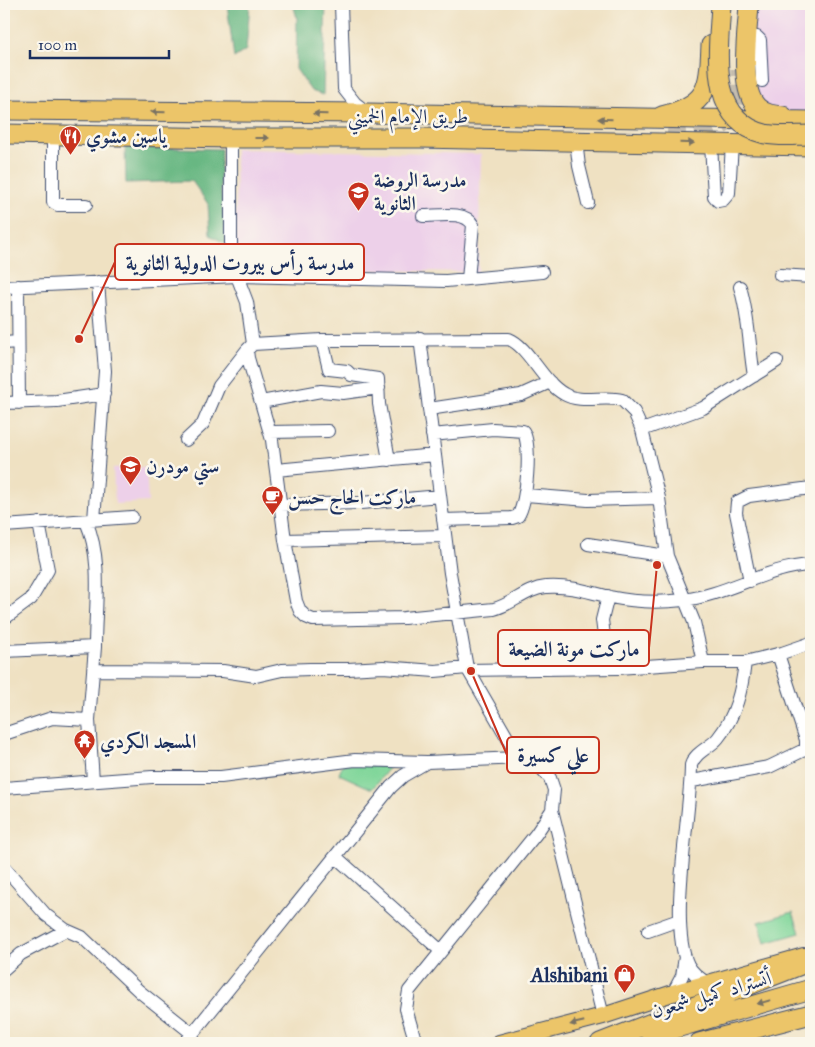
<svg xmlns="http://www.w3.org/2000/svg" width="815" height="1047" viewBox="0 0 815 1047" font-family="'IM FELL Great Primer',Amiri,serif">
<rect width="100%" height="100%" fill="#fbf7ec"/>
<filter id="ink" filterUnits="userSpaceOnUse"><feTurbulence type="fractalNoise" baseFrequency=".02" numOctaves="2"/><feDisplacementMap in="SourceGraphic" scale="10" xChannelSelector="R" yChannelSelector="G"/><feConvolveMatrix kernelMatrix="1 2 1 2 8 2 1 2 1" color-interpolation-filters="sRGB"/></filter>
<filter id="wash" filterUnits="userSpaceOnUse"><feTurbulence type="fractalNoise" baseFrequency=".0096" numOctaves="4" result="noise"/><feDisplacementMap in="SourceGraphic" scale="20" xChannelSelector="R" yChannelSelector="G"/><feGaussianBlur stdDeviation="1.12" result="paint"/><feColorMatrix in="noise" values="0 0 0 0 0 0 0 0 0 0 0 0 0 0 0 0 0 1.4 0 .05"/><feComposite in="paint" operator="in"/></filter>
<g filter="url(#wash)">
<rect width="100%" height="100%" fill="#efe1c2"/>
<path fill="#edd0e9" d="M749,4h62v114l-53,-10z
M235,149l246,5 -3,118 -241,-4z
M146,467l2,35 -33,2 -2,-36z"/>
<path fill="#80d69a" stroke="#4e827c" d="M343,764l47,3 -18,22 -33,-15z
M793,912l7,21 -35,10 -6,-21z"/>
<path fill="#68b782" stroke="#427370" d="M227,4h23l-4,46 -12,8z
M293,4h33l-3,91 -12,-4 -15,-22 1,-51z
M125,147l96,2 -1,33 6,62 -16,-9 -2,-31 -16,-23 -66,2z"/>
</g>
<g filter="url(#ink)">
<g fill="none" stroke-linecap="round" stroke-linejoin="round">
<path stroke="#c5bdae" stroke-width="19" stroke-dasharray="19 9" stroke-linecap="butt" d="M667,134c26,1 65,0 72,-33 2,-10 1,-21 1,-32"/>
<defs>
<path id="minor" d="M341,4l3,85 11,14 13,10
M748,36l9,1 3,3 2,41
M53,135v67l5,3h28
M231,138v112l6,26 10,26 6,42 -6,6 1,8 24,82 13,100 11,61 4,10 6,6 7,3 91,-2 90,-9c19,-5 32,-20 52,-22 21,-2 44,5 64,10 24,5 48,6 73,3 44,-5 84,-33 128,-35
M576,141l3,25 9,37
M711,144l3,52 4,5 5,-1 6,-7 3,-49
M423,216c15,0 42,-6 50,9l-5,54
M780,275l31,2
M18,286l1,117
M4,287l233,-11 209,5 96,-9
M740,287c9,29 9,59 14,89
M420,338l30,235 17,95 52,90
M322,340l7,29 18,2 4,4 27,4 1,25 10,56
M4,343l14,-1
M253,344l69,-4 187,-1c20,8 33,43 55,55 17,10 40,1 58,6l12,12 8,18 17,68 8,58 27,66 9,40
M261,402l60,-11 22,2 36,-5
M4,403l53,-2 47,-7
M429,409l92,-14 29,-13
M642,430l61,-22 74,-47
M270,432l58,-1
M432,435l61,-6 30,2c9,14 4,71 -5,85l-6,2 -69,2
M186,440l17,-16 16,-38 28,-36
M276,470l159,-15
M526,495l62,5 71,-2
M280,505l81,-2 79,-7
M94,520l11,-149 -7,-89
M86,521c17,40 9,84 9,126
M4,526l128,-9
M285,540l160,-4
M588,544l79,12
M750,581l-14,-68 1,-11 12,-6 62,-8
M608,596l-6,24 6,48
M4,619l27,-20 17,-29 -9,-47
M4,651l91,-4 -6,73 4,61
M94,670l129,1 33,5 26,-6 28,-1h38l35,-2 52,4 32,-3
M468,670l150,-2 85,-6h42l37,-9 29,-10
M4,734l48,-16 37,2
M692,781l77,-14 37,-18v-9l-28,-86
M4,788l148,-11h69l134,-17 72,2
M552,810l51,206
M336,857l105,94
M4,867l42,48 20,15 16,7 57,54 54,43
M648,931l31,-11
M4,969l17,-15 45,-24
M707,983c-8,-5 -15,-10 -19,-18 -20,-42 3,-150 3,-200 5,-14 19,-17 27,-27 18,-22 24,-49 27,-76
M673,993l9,-17 3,-19
M185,1043l206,-256 12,-11 24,-14 92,-4 22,10 9,10 4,12 -2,20 -16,24 -127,157 -3,18 10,34"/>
<path id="major" d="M499,1043l104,-27 70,-23 131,-37"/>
<path id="highway" d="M749,4c-1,25 -11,84 8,103 7,7 16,8 26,9
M4,110l364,3 443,8
M662,116c47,-12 47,-28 49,-71
M4,134l227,4h189l391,8
M652,1035l159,-46
M600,1043l211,-82
M699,1043l112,-29"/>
</defs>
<use href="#minor" stroke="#3b4a6d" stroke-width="14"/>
<use href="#major" stroke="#3b4a6d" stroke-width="18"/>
<use href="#highway" stroke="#3b4a6d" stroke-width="21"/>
<use href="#minor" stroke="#fff" stroke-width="12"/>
<use href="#major" stroke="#ecc569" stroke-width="16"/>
<use href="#highway" stroke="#ecc569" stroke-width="19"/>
<defs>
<path id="highway-bridge" d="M721,4c-2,44 -15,116 44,130 15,3 31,1 46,1"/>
</defs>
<use href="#highway-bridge" stroke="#3b4a6d" stroke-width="21" stroke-linecap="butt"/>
<use href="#highway-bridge" stroke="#ecc569" stroke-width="19"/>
</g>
<defs><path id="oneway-solid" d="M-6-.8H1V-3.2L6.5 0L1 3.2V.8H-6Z" transform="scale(1.25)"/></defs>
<g fill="#797263">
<use href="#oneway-solid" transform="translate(158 112) rotate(-179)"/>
<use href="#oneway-solid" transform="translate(320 114) rotate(-179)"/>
<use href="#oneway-solid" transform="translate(605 119) rotate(-178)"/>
<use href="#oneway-solid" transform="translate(262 138)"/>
<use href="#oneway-solid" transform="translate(687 143) rotate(1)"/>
<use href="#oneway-solid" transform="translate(764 1002) rotate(164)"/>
<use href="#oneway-solid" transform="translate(577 1023) rotate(166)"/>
</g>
</g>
<defs>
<symbol id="restaurant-pin" viewBox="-11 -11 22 30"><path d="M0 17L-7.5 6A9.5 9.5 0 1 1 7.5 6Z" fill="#c8321e" stroke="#fbf7ec"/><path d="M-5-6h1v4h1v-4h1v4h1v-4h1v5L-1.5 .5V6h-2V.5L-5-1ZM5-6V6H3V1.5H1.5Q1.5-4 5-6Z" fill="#fff"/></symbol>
<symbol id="school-pin" viewBox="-11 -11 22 30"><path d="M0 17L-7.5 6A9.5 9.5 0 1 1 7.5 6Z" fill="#c8321e" stroke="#fbf7ec"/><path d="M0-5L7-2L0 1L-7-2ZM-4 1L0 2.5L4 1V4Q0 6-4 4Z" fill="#fff"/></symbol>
<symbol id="cafe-pin" viewBox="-11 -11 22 30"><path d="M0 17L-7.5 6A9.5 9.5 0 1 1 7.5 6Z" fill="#c8321e" stroke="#fbf7ec"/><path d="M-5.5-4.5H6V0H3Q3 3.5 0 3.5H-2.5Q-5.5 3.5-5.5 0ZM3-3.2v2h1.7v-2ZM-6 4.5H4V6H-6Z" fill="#fff"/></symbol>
<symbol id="temple-pin" viewBox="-11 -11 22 30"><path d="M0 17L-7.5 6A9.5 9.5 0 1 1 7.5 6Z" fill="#c8321e" stroke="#fbf7ec"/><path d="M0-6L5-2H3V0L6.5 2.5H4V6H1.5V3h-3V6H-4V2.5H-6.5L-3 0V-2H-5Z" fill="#fff"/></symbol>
<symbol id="shop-pin" viewBox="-11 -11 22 30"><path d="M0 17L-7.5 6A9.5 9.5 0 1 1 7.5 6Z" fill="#c8321e" stroke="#fbf7ec"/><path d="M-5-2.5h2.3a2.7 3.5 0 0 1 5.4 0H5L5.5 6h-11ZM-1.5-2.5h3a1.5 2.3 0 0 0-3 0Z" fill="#fff"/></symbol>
</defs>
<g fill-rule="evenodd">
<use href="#restaurant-pin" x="58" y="124" width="25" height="34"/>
<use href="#school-pin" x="346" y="180" width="25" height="34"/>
<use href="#school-pin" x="118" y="454" width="25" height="34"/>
<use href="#cafe-pin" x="260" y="484" width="25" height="34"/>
<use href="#temple-pin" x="72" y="728" width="25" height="34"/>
<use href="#shop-pin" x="612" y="962" width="25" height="34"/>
</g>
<g text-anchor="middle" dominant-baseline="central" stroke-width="5" stroke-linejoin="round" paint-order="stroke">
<g font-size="20" fill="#1b2f5e" stroke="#fbf7ec">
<text x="408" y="116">طريق الإمام الخميني</text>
<text transform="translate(711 994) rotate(-16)">أتستراد كميل شمعون</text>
</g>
<g font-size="20" font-weight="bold" fill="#1b2f5e" stroke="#fbf7ec" text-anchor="start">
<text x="86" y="136">ياسين مشوي</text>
<text x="374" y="180">مدرسة الروضة<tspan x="374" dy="23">الثانوية</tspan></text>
<text x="146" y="466">ستي مودرن</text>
<text x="288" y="497">ماركت الحاج حسن</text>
<text x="100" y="741">المسجد الكردي</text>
<text x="608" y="975" text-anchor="end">Alshibani</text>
</g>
</g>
<path fill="none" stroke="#c8321e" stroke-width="2" d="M79 339L115 262M657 565L649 648M471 671L507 755"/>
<g fill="#c8321e" stroke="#fbf7ec" stroke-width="2">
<circle cx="79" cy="339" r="5"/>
<circle cx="657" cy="565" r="5"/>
<circle cx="471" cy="671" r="5"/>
</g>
<g fill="#fbf7ec" stroke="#c8321e" stroke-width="2">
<rect x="115" y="244" width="249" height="36" rx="5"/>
<rect x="498" y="630" width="151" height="36" rx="5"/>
<rect x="507" y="737" width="92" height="36" rx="5"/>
</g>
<g font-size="21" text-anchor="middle" font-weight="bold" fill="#1b2f5e">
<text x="240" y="270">مدرسة رأس بيروت الدولية الثانوية</text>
<text x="574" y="656">ماركت مونة الضيعة</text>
<text x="553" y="762">علي كسيرة</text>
</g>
<rect width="815" height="1047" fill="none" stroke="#fbf7ec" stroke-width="20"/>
<path d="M30 50v8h139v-8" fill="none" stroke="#1b2f5e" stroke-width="2.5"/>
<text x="38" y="50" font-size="15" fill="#1b2f5e" stroke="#fbf7ec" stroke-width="4" paint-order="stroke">100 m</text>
</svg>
